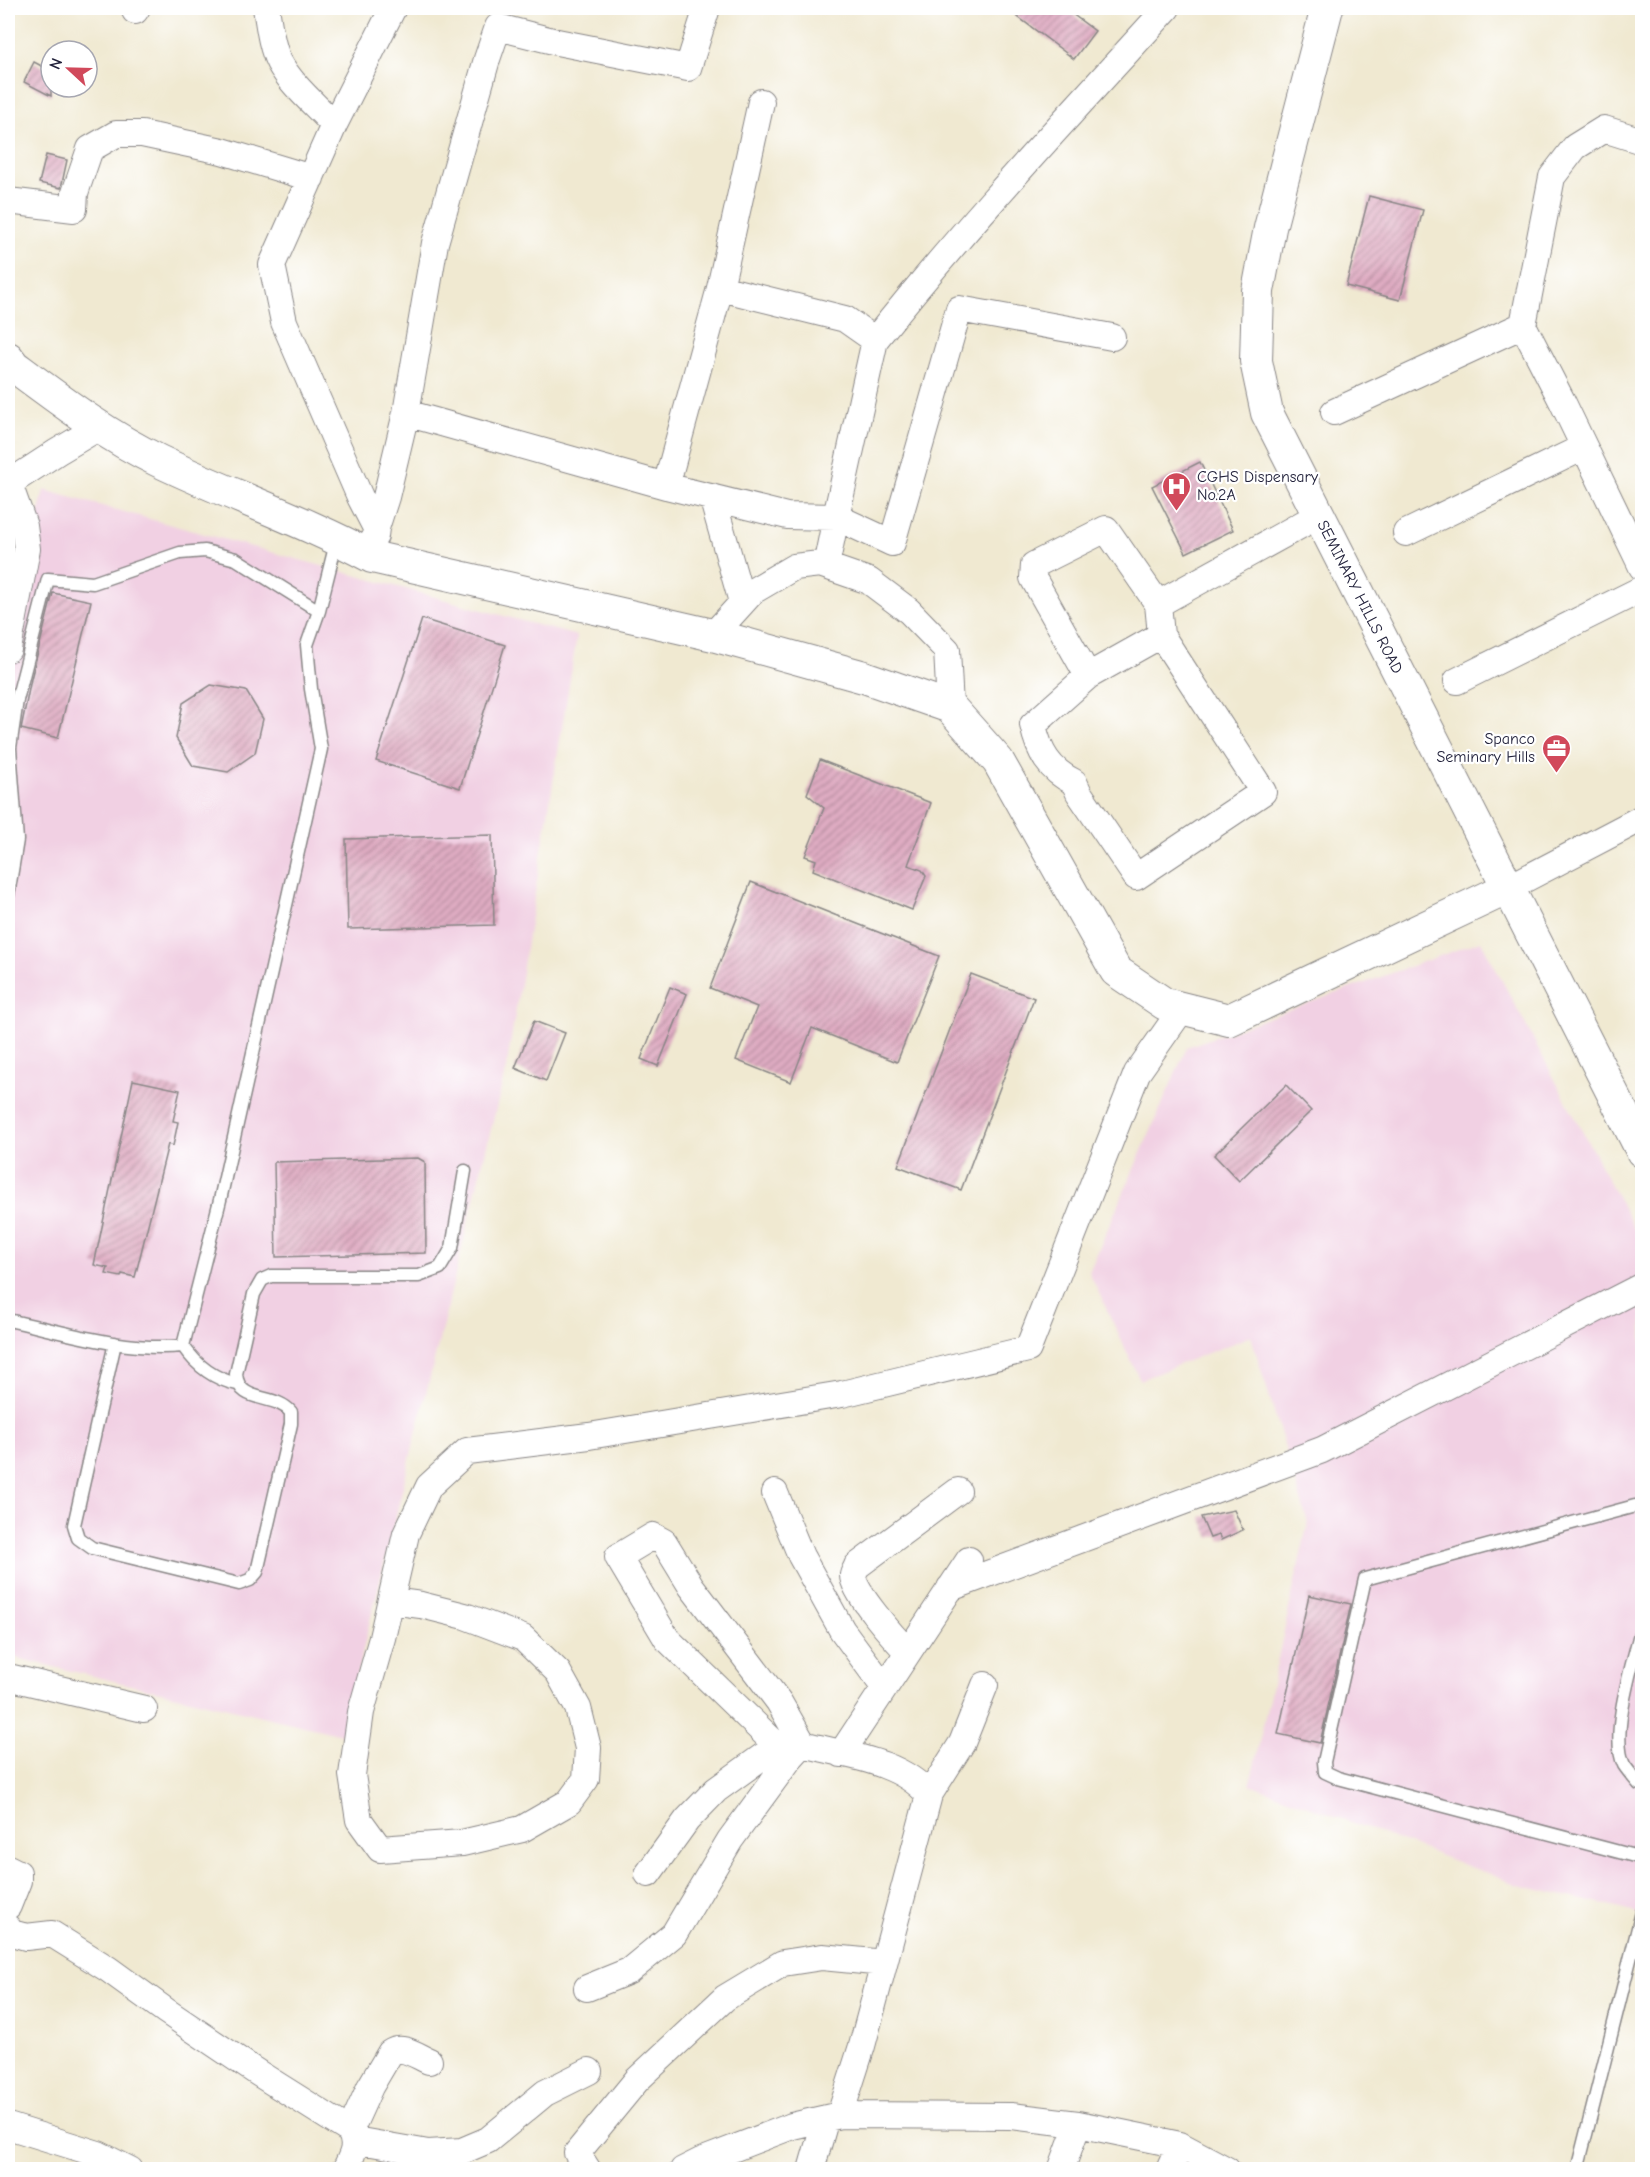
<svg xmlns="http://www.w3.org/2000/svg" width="1650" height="2177" viewBox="0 0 1650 2177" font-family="'Comic Neue',sans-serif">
<defs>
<pattern id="building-hatch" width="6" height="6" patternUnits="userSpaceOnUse" patternTransform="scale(1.5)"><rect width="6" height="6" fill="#dfacc2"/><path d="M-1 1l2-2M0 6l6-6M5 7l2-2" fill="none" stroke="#b48c9f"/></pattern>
</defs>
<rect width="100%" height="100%" fill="#fff"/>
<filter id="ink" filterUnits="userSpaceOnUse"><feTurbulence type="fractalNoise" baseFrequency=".0167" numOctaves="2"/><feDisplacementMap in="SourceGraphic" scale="12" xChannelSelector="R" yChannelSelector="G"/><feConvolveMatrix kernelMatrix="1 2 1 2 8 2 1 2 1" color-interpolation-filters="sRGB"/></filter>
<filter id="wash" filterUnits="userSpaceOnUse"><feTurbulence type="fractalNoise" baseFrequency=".008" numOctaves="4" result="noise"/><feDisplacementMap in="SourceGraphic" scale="24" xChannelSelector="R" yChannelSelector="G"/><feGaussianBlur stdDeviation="1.35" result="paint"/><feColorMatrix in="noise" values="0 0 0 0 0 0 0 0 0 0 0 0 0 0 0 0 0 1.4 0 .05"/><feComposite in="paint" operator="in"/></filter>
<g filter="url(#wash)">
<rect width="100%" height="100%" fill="#f0e9d1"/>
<path fill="#f1d0e3" d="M44,490l533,146 -70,428 -165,671 -334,-79v-1009z
M1481,941l161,302v671l-124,-29 -268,-101 58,-261 -57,-187 -111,44 -51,-108 98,-225z"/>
<g id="blocks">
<path fill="url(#building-hatch)" d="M1006,8h58l31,23 -21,28z
M34,62l17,9v25l-27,-14z
M46,155l21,5 -6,28 -22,-5z
M1369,196l54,14 -23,90 -54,-14z
M1200,462l33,68 -47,23 -34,-67z
M53,593l38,8 -33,137 -37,-9 10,-50z
M422,619l83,26 -45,143 -84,-27z
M211,685l35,6 17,28 -8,34 -27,19 -35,-6 -17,-28 7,-35z
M820,760l111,43 -23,62 14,5 4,6 -14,34 -99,-40 3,-10 -11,-4 19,-48 -17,-14z
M492,835l2,90 -146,4 -2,-90z
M751,882l188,74 -42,106 -85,-34 -21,54 -55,-22 21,-53 -47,-19z
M971,974l63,24 -73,192 -63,-24z
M670,987l17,7 -29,72 -17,-7z
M534,1021l31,12 -19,48 -31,-13z
M133,1080l47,10 -7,31 5,1 -5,24 -5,-2 -33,133 -13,-3 -1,3 -15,-3 2,-6 -14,-3z
M1286,1085l25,26 -72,70 -25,-26z
M418,1158l7,4 1,91 -150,4 -2,-95z
M1234,1510l9,20 -22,10 -2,-5 -9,3 -9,-21z
M1309,1595l42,9 -31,139 -42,-9z"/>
</g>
</g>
<g filter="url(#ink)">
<use href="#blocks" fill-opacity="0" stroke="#898686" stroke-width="1.5"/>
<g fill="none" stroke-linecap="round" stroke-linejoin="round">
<defs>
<path id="service" d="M8,895l9,-55 -7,-92 7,-48 31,-121 45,4 87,-30 25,-2 31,8 83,52
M8,1320c56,12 117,32 175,26l37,-146 101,-451 -10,-60 -4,-44 12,-34 18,-72
M115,1343l-41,182 4,13 14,10 147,36 11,-4 7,-8 34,-148v-12c-17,-20 -52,-7 -55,-38l18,-80 8,-14 9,-4h148l21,-8 12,-20 13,-77
M183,1346c13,19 31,33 54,38
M1642,1510l-7,-4 -270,73 -41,183 1,10 13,6 304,80
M1642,1626c-8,33 -33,108 -18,139 4,6 10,13 15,19l3,1
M1577,2170l65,-258"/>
<path id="minor" d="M266,8c3,17 5,38 13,54 13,24 37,43 55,63l-62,140 12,57 76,175 16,31 -1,8
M135,11l2,-3
M334,125l59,-117
M1642,141l-38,-12 -29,18 -23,30 -29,148 39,76 80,166
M8,201l66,8 1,-16 15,-44 26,-15h26l80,17 89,27
M720,288l41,-186
M875,340c92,-116 193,-223 292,-332
M1334,412l189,-87
M406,413l260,73 54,-198 125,31 30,21 -39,177 -49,-1 -121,-30
M8,484l49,-32 42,-25
M712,497l30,105
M376,528l10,-31 20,-84 29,-170 52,-184 11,-32 59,15 131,26 19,-60
M1406,533l178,-86
M826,566l10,-49 56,26 67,-234 153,28
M1158,604l3,31 -73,41 -55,-98 1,-13 72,-36 52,75 161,-89
M713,635l40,-44 41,-24 26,-3 49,17 40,30 38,39 3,57
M8,649l19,-100 -3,-23 -15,-42
M1088,676l-55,49c6,27 16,45 41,57l5,11 57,84 127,-85 -102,-157
M1457,681l185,-92
M1508,888l134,-70
M775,1493l26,63 41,74 42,57
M950,1588l372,-138 320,-164
M391,1601l30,4 44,11 58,22 35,34 20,36 10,40 -2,31 -17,23 -47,27 -60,14 -82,6 -21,-29 -7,-45 9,-63 21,-74 24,-104 23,-48 38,-35 122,-15 253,-42 186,-45 109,-276 45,-64
M908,1652c-12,-12 -57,-62 -55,-77 0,-2 4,-8 4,-9l101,-75
M8,1677l136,32
M841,1754l128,-194
M790,1758l-123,-119 -49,-82 35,-21 11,6 27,44 88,116 24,42c41,11 97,16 126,51l-67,251 -22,69
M929,1795l33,-52 23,-58
M8,1868l10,5v8l-10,25
M648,1874l39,-54 29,-30 61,-44
M8,1928l4,5 14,4 26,-3 56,35 58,42 92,62 92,58c8,16 2,24 -5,39
M587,1988l42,-17 45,-37 56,-94 60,-82 10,-11
M8,2126l90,28 32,16
M350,2131l20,-44 20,-34c12,-9 27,3 39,8
M355,2140l73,13 34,-2 26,-11 57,-47 44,-22
M588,2170l-11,-17 60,-73 88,-82 58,-35 39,-6 62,6
M683,2170l18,-9 91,-35 48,-11 171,1 67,8 102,21 47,25
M811,2170l15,-52
M1061,2170l17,-46
M1169,2170l11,-25"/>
<path id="tertiary" d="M1327,8l-57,220 -12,63 -2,70 11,52 375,738
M8,358l6,8c47,35 93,70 145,95 71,34 144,59 213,96l341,78 151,42 86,30 48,54 118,210 49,33 64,16 279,-132"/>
</defs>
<use href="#service" stroke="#898686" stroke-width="15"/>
<use href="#minor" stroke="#898686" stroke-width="28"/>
<use href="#tertiary" stroke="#898686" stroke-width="34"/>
<use href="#service" stroke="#fff" stroke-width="12"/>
<use href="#minor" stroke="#fff" stroke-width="26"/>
<use href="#tertiary" stroke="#fff" stroke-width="32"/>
</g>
</g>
<defs>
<symbol id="hospital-pin" viewBox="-11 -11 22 30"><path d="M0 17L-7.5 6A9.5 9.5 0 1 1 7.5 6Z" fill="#d1495b" stroke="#fff"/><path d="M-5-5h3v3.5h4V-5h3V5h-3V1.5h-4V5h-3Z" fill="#fff"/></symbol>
<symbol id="office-pin" viewBox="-11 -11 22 30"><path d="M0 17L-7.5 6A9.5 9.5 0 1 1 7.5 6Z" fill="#d1495b" stroke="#fff"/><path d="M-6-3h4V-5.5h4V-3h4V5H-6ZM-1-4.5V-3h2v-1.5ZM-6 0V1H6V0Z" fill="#fff"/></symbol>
</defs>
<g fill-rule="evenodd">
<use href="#hospital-pin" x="1160" y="470" width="33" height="45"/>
<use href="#office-pin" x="1540" y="732" width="33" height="45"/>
</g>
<g text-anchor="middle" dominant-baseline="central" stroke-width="4.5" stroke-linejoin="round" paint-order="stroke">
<g font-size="16" fill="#22223b" stroke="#fff" text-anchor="start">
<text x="1197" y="477">CGHS Dispensary<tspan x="1197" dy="18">No.2A</tspan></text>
<text x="1535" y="739" text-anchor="end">Spanco<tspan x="1535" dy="18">Seminary Hills</tspan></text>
</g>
<g font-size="16" fill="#22223b" stroke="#fff">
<text transform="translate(1360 597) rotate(63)">SEMINARY HILLS ROAD</text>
</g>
</g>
<rect width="1650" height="2177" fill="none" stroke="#fff" stroke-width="30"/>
<g transform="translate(69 69) rotate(292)"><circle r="28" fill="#ffffff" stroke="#a7a7b1" stroke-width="1.5"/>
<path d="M0-4.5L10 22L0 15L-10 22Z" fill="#d1495b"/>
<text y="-9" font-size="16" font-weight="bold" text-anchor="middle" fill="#22223b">N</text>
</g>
</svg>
